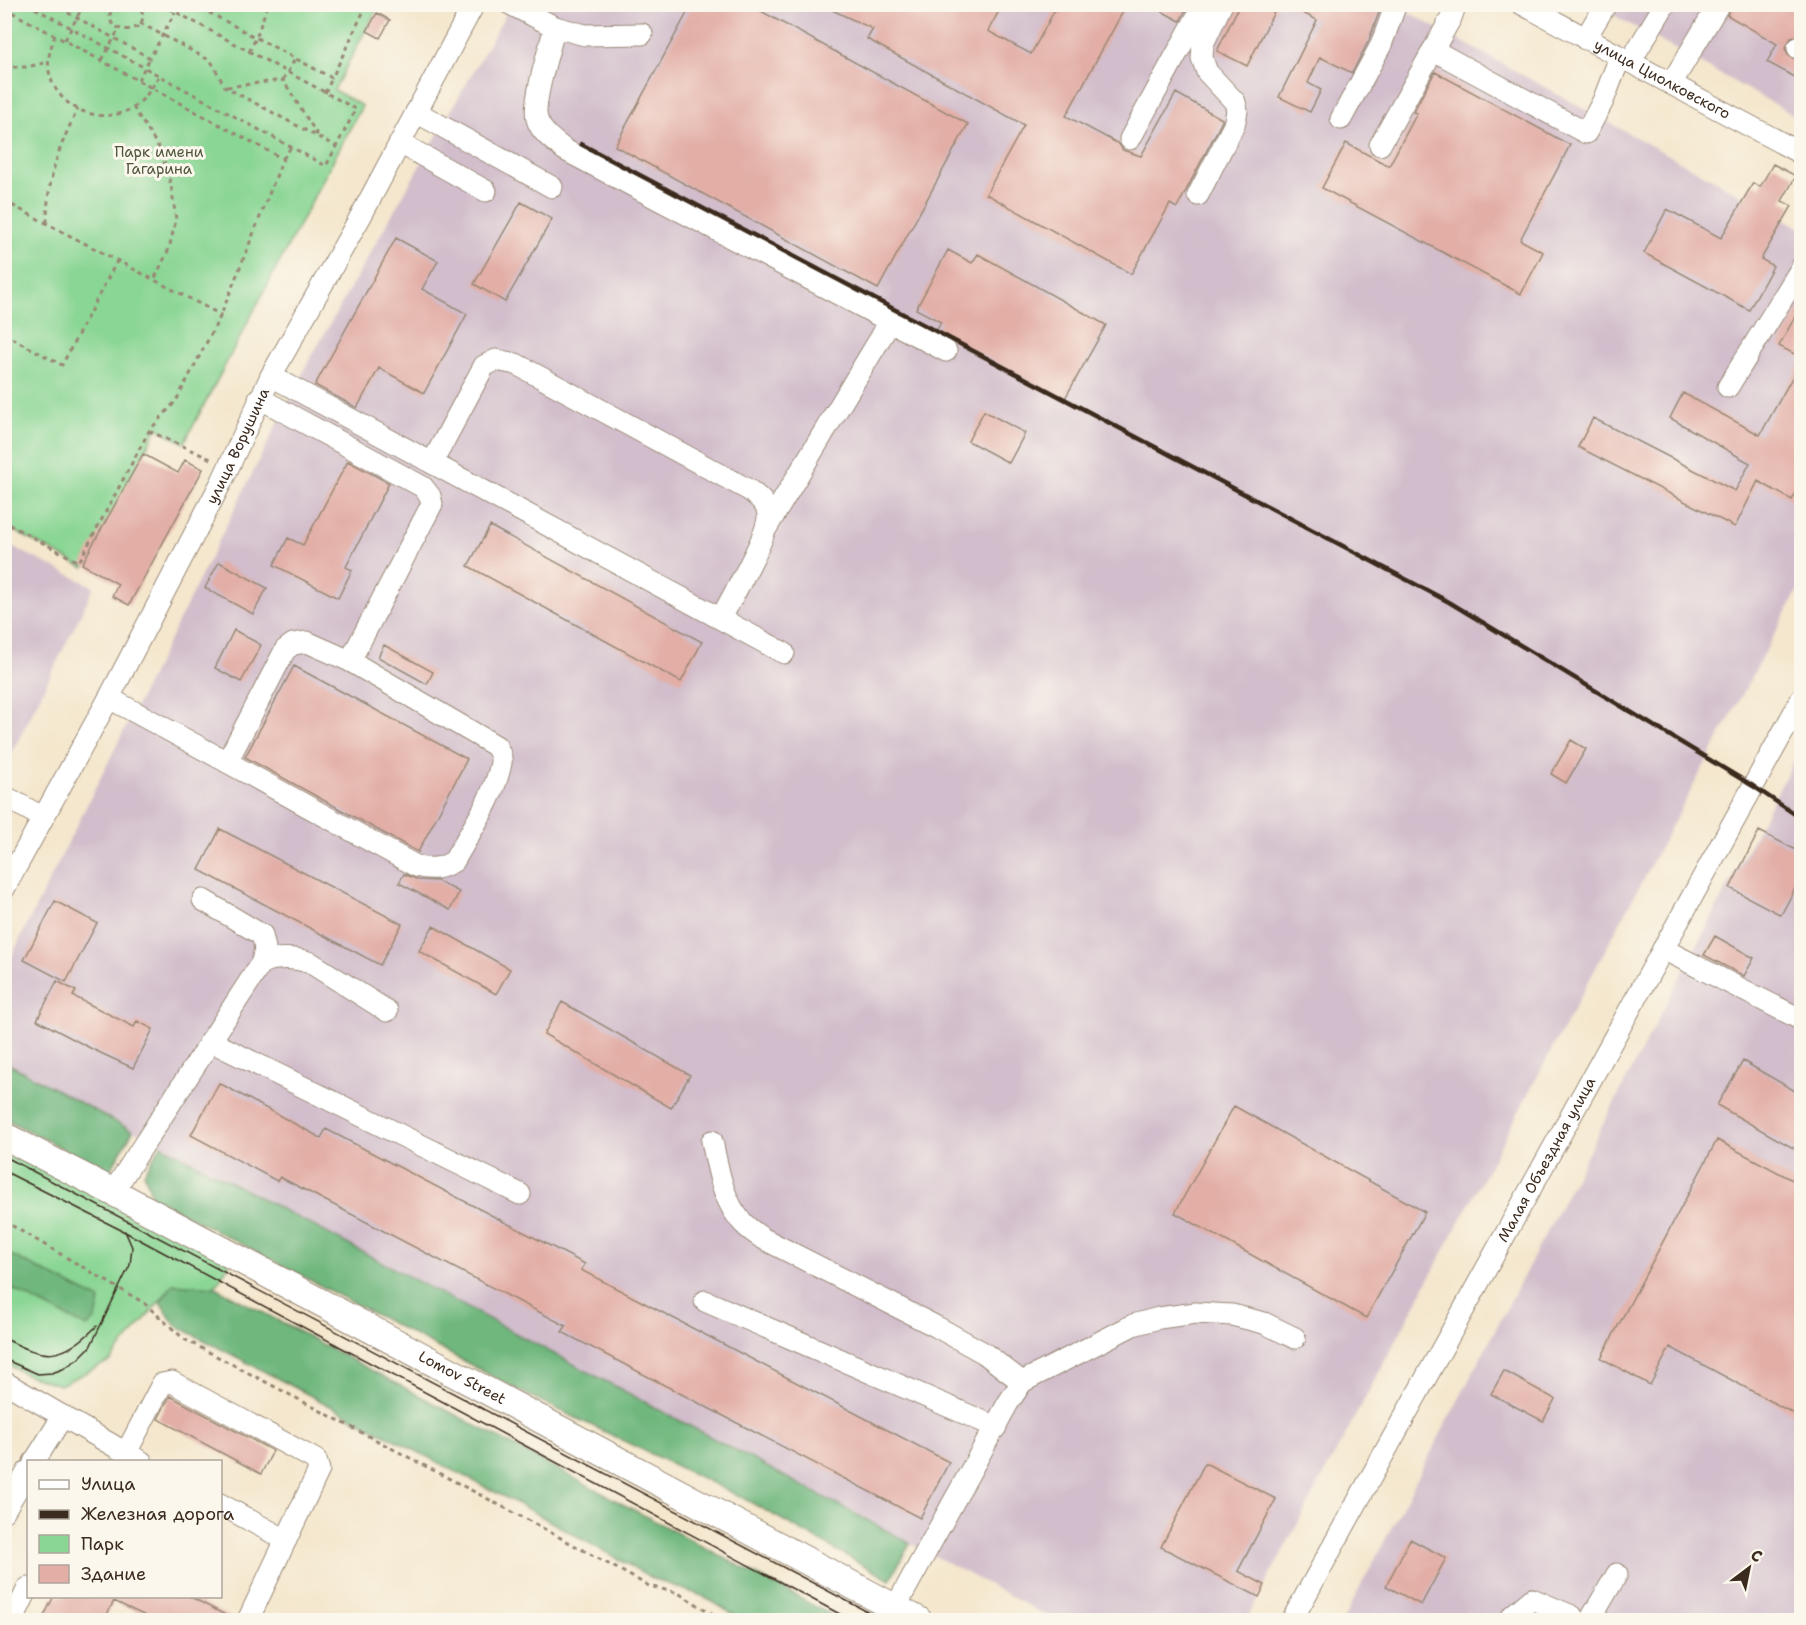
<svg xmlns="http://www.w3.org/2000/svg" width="1806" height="1625" viewBox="0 0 1806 1625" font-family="'Shantell Sans',sans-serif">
<rect width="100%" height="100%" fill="#fbf7ec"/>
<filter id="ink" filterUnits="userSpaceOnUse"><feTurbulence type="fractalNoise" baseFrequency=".0167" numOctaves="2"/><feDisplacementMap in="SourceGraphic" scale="12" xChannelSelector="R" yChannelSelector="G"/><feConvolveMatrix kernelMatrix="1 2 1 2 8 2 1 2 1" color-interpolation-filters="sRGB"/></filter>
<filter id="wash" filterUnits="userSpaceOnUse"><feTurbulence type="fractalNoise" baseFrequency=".008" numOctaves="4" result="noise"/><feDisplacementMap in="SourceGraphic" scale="24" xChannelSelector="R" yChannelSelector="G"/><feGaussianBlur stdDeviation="1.35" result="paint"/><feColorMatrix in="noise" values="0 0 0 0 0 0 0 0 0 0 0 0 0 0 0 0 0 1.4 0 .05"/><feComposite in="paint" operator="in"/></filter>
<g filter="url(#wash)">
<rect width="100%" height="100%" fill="#f4e7cd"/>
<path fill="#d1bdcb" d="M511,5h884l406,223v357l-555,1035h-191l-1050,-558 -1,-91 301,-603z
M1595,5h206v114z
M5,543l89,44 -89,180z
M1801,747v873h-458z"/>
<path fill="#8ad694" stroke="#628059" stroke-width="1.5" d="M5,5h374l-45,85 28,16 -178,337 -27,-15 -73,140 -79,-42z
M5,1144l225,119 -15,24 -42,-2 -63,76 -50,24 -33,-10 -22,-12z"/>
<path fill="#6fb77e" stroke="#55704e" stroke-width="1.5" d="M5,1062l128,69 -24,41 -104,-53z
M161,1145l749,398 -20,37 -147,-82 -217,-104 -374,-197 -8,-24z
M5,1252l95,48 -4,18 -9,9 -82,-42z
M173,1284l42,3 626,333h-99l-37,-23 -51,-18 -119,-66 -360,-188 -15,-23z"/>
<g id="blocks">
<path fill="#e2aea6" d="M692,4h56l220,120 -90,165 -263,-143z
M819,4h173l8,5 -12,22 43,23 27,-50h69l-61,112 53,28 4,6 18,6 35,-63 46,26v2l-45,87 -7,-4 -39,70 -145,-80 38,-69 -157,-86 6,-10z
M1148,4h41l-9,17z
M1240,4h38l-31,62 -30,-15z
M1285,4h97l-13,36 -17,33 -32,-16 -12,26 13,7 -11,22 -31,-15 38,-77z
M1732,4h70v32l-11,2 -6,10 3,7 14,8v18l-35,-19 10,-18 -50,-29z
M377,13l13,7 -10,18 -13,-7z
M1435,72l135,73 -50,95 23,12 -22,42 -199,-106 24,-45 43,23 28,-53 -4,-1z
M1773,164l23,12 -14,25 10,5 -31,53 12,7 -24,44 -105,-57 23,-44 54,29 32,-55 7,4z
M521,202l31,17 -47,83 -31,-18z
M396,238l42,23 -16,28 45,25 -43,79 -45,-25 -22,40 -42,-23z
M948,250l24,13 6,-9 128,71 -42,75 -127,-70 4,-8 -25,-13z
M1802,304v54l-23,-12z
M1802,360v123l-10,17 -34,-19 -23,46 -157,-80 15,-29 142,73 15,-28 -80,-45 13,-25 77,42z
M984,411l41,22 -16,30 -41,-22z
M143,454l35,19 7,-13 18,9 -74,136 -17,-9 6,-12 -36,-20z
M348,461l41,22 -43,84 6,3 -14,28 -64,-33 14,-27 15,7z
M490,526l212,116 -21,40 -213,-116z
M219,562l48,26 -14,26 -48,-26z
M234,630l27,15 -20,37 -26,-14z
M384,645l49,27 -6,12 -49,-27z
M294,666l173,93 -49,93 -173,-95z
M1571,740l15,9 -20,34 -15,-9z
M220,829l182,95 -22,41 -181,-95z
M1759,831l43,22v22l-21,40 -51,-27z
M404,874l15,6 19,1 21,11 -9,18 -51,-27z
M55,901l42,22 -31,59 -42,-22z
M433,926l77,43 -14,25 -77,-43z
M1715,936l39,22 -10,18 -40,-21z
M57,981l19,10 -3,5 61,31 3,-6 16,8 -20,39 -41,-19 -55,-29z
M562,1002l128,73 -19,33 -127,-74z
M1743,1061l59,34v58l-85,-48z
M219,1083l102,55 5,-9 259,135 -4,6 368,192 -29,56 -358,-186 4,-6 -286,-149 -3,4 -86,-46z
M1234,1106l191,106 -59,106 -191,-105z
M1717,1140l85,45v233l-132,-71 -20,38 -49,-27z
M1504,1371l51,28 -12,22 -52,-27z
M170,1396l103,55 -12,23 -103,-55z
M1205,1463l71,36 -38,72 27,14 -6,12 -98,-50z
M1410,1539l36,19 -25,47 -35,-19z
M54,1596h135l46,24h-81l-40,-19 -10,19h-62z"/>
</g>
</g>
<g filter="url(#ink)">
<use href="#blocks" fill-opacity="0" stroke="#988876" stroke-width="1.5"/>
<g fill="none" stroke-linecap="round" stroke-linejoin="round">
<defs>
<g id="minor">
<path d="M510,4l45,23 30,8 57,-1"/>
<path id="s1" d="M1522,4l280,150"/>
<path d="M555,27c-5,19 -23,76 -18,92 4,14 18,23 28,31l381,201"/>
<path d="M1585,39l21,-35"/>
<path d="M1798,48l4,2"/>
<path d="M1433,50l153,83 17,-32 17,-44"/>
<path d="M1630,62l35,-58"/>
<path d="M1671,84l48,-80"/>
<path d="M416,112l136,75"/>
<path d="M1341,119l40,-74 15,-41"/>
<path d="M1130,139l74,-135"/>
<path d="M400,143l86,48"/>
<path d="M1380,145l71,-127 5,-14"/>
<path d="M1198,195l36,-70 3,-14 -2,-9 -28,-30 -5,-14 1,-14 19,-40"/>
<path d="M271,376l513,277"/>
<path d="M1728,387l74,-120"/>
<path d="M259,398l164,89 7,9 2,8 -82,157"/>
<path d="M432,463l52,-97 12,-6 20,4 233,126c8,6 19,14 19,25 1,20 -36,82 -47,103"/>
<path d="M767,527l123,-205"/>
<path d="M307,642l43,19 146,85c3,6 6,10 5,17 -6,33 -31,69 -47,98 -13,8 -23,9 -38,5l-189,-104 58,-112 8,-6z"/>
<path d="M109,698l118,64"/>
<path d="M4,796l38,21"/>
<path id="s2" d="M4,889l105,-191 113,-217 49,-105 91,-162 112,-210"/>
<path d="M1663,949l139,71"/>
<path d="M262,962c17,-5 32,-5 49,1l76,48"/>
<path d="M210,1041l310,153"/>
<path d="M712,1141c6,28 11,62 32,83 5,5 12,10 18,14l175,89 47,26 38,29"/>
<path d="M113,1192l149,-230 3,-14 -3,-13 -59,-35"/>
<path d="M705,1301l291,126"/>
<path d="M4,1382l122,71 36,-69 10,-2 144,78 3,10 -71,150"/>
<path d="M126,1453l16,9"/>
<path d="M34,1462l29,-46"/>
<path d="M220,1504l66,36"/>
<path d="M4,1511l24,-40"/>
<path d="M895,1608l113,-205 14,-21 111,-57 26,-7 37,-5 36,2 32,8 31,15"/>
<path d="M17,1620l-1,-7 12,-25"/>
<path id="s3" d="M1292,1620l510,-922"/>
<path d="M1510,1620l3,-5 19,-16 40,17 2,4"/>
<path d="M1590,1620l27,-46"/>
</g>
<g id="major">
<path id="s4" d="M4,1136l109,56 805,428"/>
</g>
</defs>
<use href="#minor" stroke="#988876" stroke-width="23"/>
<use href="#major" stroke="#988876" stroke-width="29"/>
<path stroke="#988876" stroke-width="3" stroke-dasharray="4.5 4.5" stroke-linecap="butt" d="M27,4l299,162 30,-57 -195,-105
M52,4l98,54 25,-46
M115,4c-24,33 46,35 23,0
M193,4l139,74 35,-74
M4,8l279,151 -62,156 -45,86 -27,30 -70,131 -75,-40
M140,23l71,38 14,26 110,59
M55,35c-4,12 -8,23 -6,36 7,41 61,59 91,31 8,-7 13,-17 19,-26
M65,40l19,-36
M249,52l7,-14 12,-34
M102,60l17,-31
M4,67h22l23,-5
M138,80l12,-22
M283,80l12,-21
M227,87l56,-7 35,56
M325,93l7,-15
M133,107l28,44 10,34 5,34 -7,30 -15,31
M283,159l8,-12
M4,201l217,114
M47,223c0,-44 11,-75 31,-114
M4,334l58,31 55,-104
M149,431l64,29
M4,1221l140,82 40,36 340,179 125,68 29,7 45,27"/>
<use href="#minor" stroke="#fff" stroke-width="21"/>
<use href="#major" stroke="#fff" stroke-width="27"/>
<path stroke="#3b2a1e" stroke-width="1.5" d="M4,1156l879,464
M4,1171l123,62 724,387
M4,1338c43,23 58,22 93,-12
M4,1359l34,15 14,-1 11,-4 15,-10 12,-12 40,-82 2,-18 -7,-16"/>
<path stroke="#3b2a1e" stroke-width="4.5" d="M581,144l868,458 304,184 49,33"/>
</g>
</g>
<g text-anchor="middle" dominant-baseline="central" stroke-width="6" stroke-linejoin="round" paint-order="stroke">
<g font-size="15" fill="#3b2a1e" stroke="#fbf7ec">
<text stroke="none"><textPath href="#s1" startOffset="159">улица Циолковского</textPath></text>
<text stroke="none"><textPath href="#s2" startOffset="501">улица Ворушина</textPath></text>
<text stroke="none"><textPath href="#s3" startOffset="526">Малая Объездная улица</textPath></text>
<text stroke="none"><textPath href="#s4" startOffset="518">Lomov Street</textPath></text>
</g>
<g font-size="15" fill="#4f553c" stroke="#fbf7ec">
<text x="159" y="152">Парк имени<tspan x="159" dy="17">Гагарина</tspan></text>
</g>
</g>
<rect width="1806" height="1625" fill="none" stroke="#fbf7ec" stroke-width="24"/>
<rect x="27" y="1460" width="195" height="138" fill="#fbf7ec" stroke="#aea59a" stroke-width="1.5"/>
<rect x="39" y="1480" width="30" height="9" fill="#ffffff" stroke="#aea59a" stroke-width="1.5"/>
<text x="81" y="1490" font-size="18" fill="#3b2a1e">Улица</text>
<rect x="39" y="1510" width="30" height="9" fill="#3b2a1e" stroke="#aea59a" stroke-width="1.5"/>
<text x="81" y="1520" font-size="18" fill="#3b2a1e">Железная дорога</text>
<rect x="39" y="1535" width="30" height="18" fill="#8ad694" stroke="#aea59a" stroke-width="1.5"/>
<text x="81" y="1550" font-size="18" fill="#3b2a1e">Парк</text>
<rect x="39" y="1565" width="30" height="18" fill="#e2aea6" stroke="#aea59a" stroke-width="1.5"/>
<text x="81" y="1580" font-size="18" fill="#3b2a1e">Здание</text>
<g transform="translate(1749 1568) rotate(32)" stroke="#fbf7ec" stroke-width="4.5" paint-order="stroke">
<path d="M0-4.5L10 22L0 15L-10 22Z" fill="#3b2a1e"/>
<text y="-9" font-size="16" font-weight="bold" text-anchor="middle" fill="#3b2a1e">С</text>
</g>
</svg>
